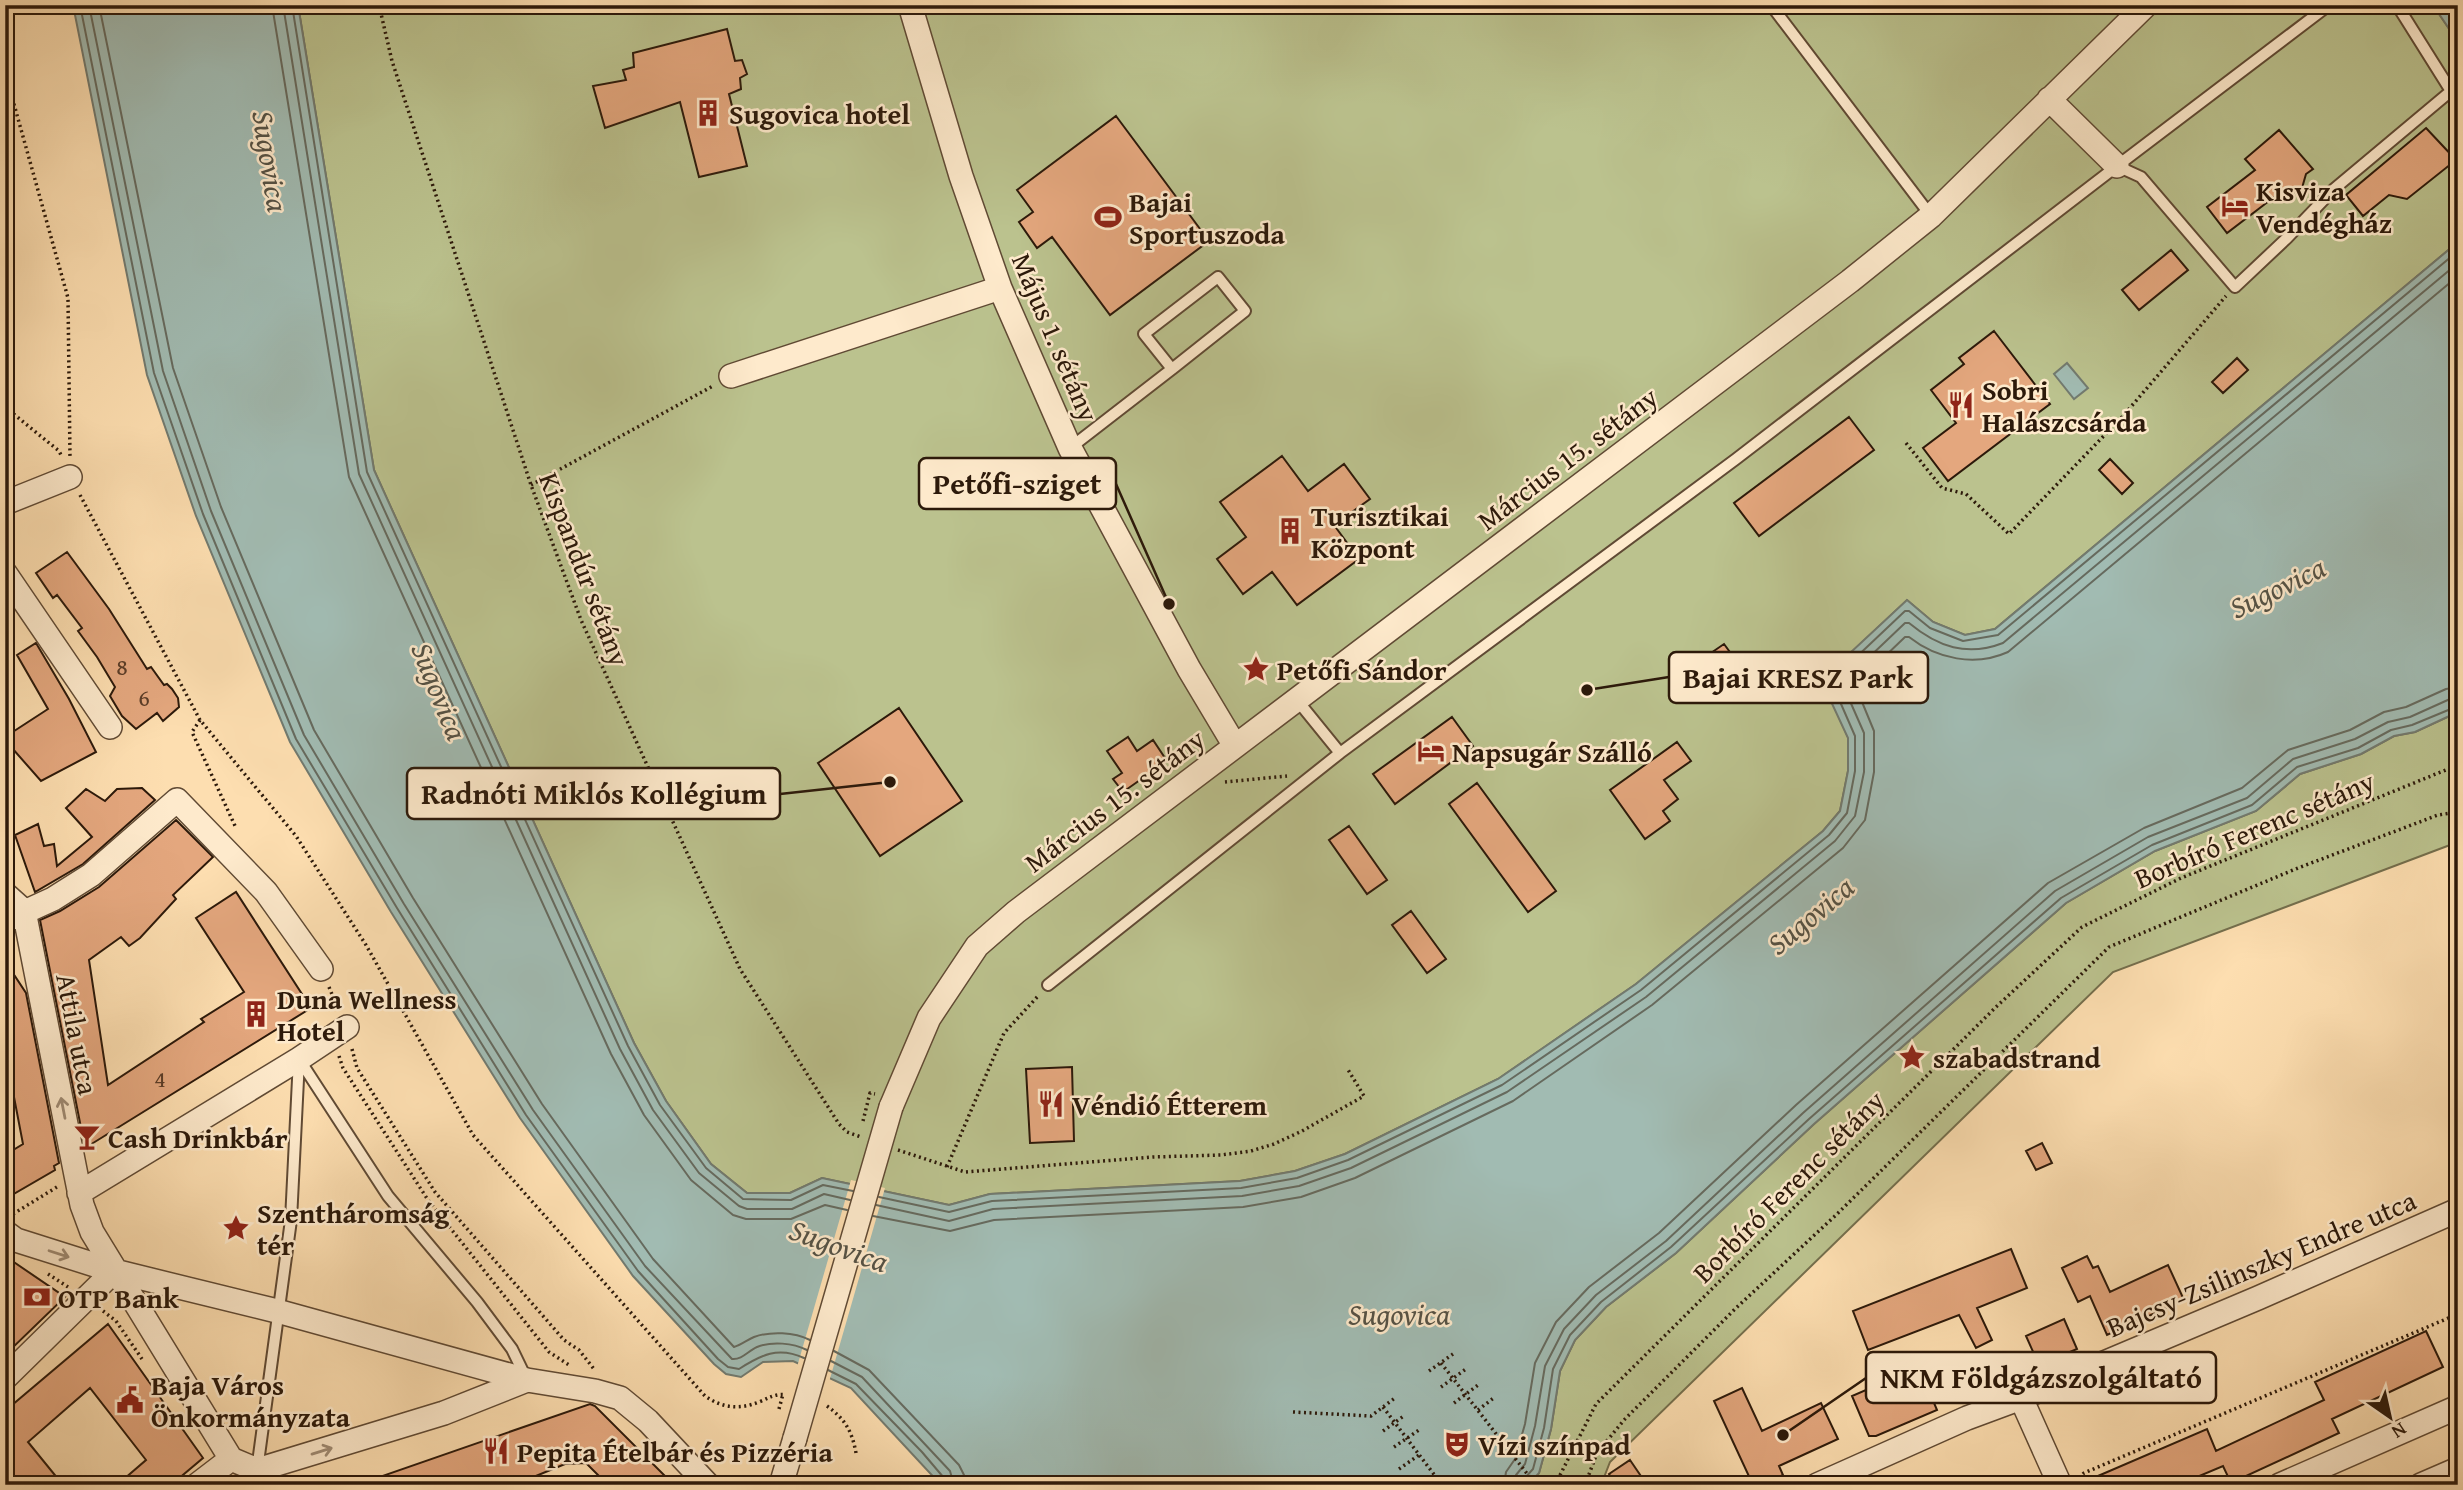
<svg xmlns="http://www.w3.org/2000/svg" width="2463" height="1490" viewBox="0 0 2463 1490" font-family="'Gentium Book Plus',serif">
<rect width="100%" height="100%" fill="#fddeb0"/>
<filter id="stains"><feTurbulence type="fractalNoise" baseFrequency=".00286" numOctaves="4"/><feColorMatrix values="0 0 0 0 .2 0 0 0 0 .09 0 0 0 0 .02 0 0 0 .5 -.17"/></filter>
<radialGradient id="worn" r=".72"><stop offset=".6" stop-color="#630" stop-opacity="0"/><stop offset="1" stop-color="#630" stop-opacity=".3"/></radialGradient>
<path fill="#bbc28e" stroke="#746e4c" stroke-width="2" d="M298,5h2135l25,37v200l-463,387 -30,6 -32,-13 -26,-22 -85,80 26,57v34l-8,40 -17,20 -187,153 -138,95 -153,75 -50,17 -55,10 -250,13 -41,11 -127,-27 -32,15h-43l-36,-29 -45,-63 -32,-58 -260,-573z
M2458,712v130l-345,130 -503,490 -9,23h-73l11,-12 12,-44 9,-58 15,-31 31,-33 70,-54 138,-129 252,-221 89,-52 101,-40 44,-37 61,-20 33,-18 21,-4z"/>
<path fill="#a1bbb2" stroke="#727a6f" stroke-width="2" d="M73,5h225l76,465 260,573 32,58 45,63 36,29h43l32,-15 127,27 41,-11 250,-13 55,-10 50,-17 153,-75 138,-95 187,-153 17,-20 8,-40v-33l-27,-58 86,-80 26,22 32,13 30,-6 463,-387v470l-43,20 -21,4 -33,18 -61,20 -44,37 -101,40 -89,52 -252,221 -138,129 -70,54 -31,33 -15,31 -9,58 -12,44 -11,12h-587l-90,-97 -58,-27 -30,1 -22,15 -15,-3 -12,-10 -81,-88 -113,-158 -129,-206 -101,-170 -94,-226 -49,-141z
M2433,5h25v37z
M2067,363l21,25 -14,11 -20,-25z"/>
<path fill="#fddeb0" d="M851,1180l34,8 -56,194 -32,-15z"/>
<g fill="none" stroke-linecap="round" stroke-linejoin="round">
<path stroke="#666a5e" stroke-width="2" d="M80,5l74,368 49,141 93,225 101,169 129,207 112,156 80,88 10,8 11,2c22,-14 39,-23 65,-11
M89,5l74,366 48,140 93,224 100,169 129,206 112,156 87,93c10,1 16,-8 25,-12 15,-6 36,-4 50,3
M99,5l74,363 48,139 93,223 99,168 129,206 111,155 81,88c7,-2 13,-7 20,-10 17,-6 40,-5 56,3
M272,5l77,472 262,577 33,61 47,65 42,35 13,4h45l34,-14 22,5
M283,5l76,469 261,575 33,61 46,63 40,33 8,3h45l32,-15 26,6
M292,5l75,467 261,574 32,59 46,63 37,31 48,1 32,-15 30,6
M879,1197l70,15 43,-11 249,-13 56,-10 51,-18 154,-75 139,-95 188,-155 18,-22 8,-42v-35l-24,-55 74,-70h4l21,17 33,13 35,-6 460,-384
M876,1205l73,16 44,-12 249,-13 57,-10 52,-18 156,-76 139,-95 189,-156 20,-25 9,-44v-39l-22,-50 63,-60h4c29,24 58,34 94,20l455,-380
M873,1216l77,15 44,-11 249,-13 58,-10 54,-19 158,-77 139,-96 191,-157 22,-28 9,-48v-41l-19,-46 50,-48h4c28,22 66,30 99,15l450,-376
M834,1351l35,19 90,95 5,10 1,10
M831,1361l31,16 88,94 4,14
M828,1370l28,14 66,68 22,26 2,7
M1504,1485l2,-13 9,-13 10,-35 10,-61 21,-41 33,-35 70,-54 137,-128 252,-222 96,-55 98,-40 46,-38 62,-20 34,-18 22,-5 40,-18 12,-2
M1514,1485l2,-10 9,-11 10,-38 10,-60 19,-37 32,-34 70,-54 137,-128 252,-222 93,-54 99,-39 46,-39 62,-20 33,-17 22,-5 40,-18 8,-1
M1523,1485l1,-6 9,-10 11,-41 9,-59 17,-34 31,-33 70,-55 138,-128 252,-221 91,-53 100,-40 45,-38 61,-19 33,-18 21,-5 46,-19"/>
</g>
<path fill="#e4a77e" stroke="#2c190a" stroke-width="2" d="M727,29l8,32 7,-1 5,14 -7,4 1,11 -12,5 18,72 -48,11 -19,-75 -75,26 -12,-42 33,-6 -3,-10 11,-3 -1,-14z
M1116,116l93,125 -99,74 -58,-78 -15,11 -18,-26 14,-10 -16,-22z
M2426,128l30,32 -49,39 -18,-4 -26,21 -17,-21z
M2279,130l34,39 -7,5 -4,14 -11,5 -9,-2 -55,42 -20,-26 48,-37 -10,-11z
M2171,250l17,20 -49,40 -17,-20z
M1994,331l56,73 -102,77 -25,-33 33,-25 -25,-33 33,-26 -5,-6z
M2237,358l11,12 -25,23 -11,-11z
M1849,417l25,33 -115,86 -25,-33z
M1282,456l26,35 36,-27 26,35 -36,26 25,34 -62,46 -25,-33 -29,22 -26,-35 29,-22 -26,-35z
M2110,459l23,24 -11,11 -23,-24z
M67,552l42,57 38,60 4,-2 13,18 3,-1 5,5 6,9 1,9 -16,14 -6,-8 -21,16 -14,-13 -12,-20 5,-9 -18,-30 -19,-26 4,-3 -25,-33 -4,3 -17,-25z
M36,643l33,56 27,53 -55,29 -36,-41v-3l43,-28 -31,-54z
M1724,644l11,15 -31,23 -12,-16z
M899,708l63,93 -82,55 -62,-93z
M1452,717l21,29 -78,58 -22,-30z
M1128,737l9,14 16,-11 14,21 -44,31 -10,-13 9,-6 -15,-22z
M1677,742l14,19 -27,19 14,19 -15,12 7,10 -25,18 -35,-49z
M1477,783l79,108 -28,21 -79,-108z
M142,788l13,12 -72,64 -48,28 -20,-57 23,-11 6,22 10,-2 3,22 35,-29 -26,-29 20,-19 19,12 12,-12z
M176,820l37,37 -40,38 3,4 -36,39 -11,8 -8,-9 -32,23 19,125 96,-63 -3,-3 43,-27 -48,-74 40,-26 75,116 -226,140 -45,-228 20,-9 39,-24z
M1349,826l38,54 -20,14 -38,-54z
M1411,911l35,48 -19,14 -35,-48z
M5,961l21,32 33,170 -5,3 1,4 -50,29v-44l18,-11 -14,-73 -4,2z
M1072,1067l2,74 -44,2 -4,-74z
M2042,1143l10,20 -16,7 -10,-19z
M2011,1249l16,39 -50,20 15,32 -16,8 -17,-33 -91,35 -15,-39z
M5,1256l60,41 -60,58z
M2087,1256l6,12 5,-2 12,26 58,-27 16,35 -77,35 -17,-39 -12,6 -16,-34z
M2064,1319l13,30 -38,16 -13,-29z
M108,1324l95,134 -32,27h-54l29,-25 -56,-72 -62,54 35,43h-46l-12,-15v-59z
M2426,1331l17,36 -111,52 7,14 -108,50 -8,-17 -45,19h-101l130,-56 9,22 108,-51 -9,-18z
M1919,1367l18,43 -61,26h-7l-17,-40z
M1742,1388l20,43 59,-28 17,36 -59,27 4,9 -21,10h-9l-39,-84z
M590,1404l5,2 79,79h-66l-22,-22 -21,1 -51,21h-148l-1,-3z
M1630,1460l17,25h-31l-7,-11z"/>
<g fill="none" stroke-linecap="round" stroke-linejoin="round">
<defs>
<path id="lane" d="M1771,5l160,211
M2117,166l24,11 94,110 52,-49 47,-49 117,-98 -54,-86
M1070,448l102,-79 -28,-35 74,-57 27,34 -73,58
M1297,700l43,53
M1048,985l292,-232 396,-294 381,-293 212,-161
M299,1059l89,137 89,106 35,47 14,29
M257,1470l34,-250 8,-161"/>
<path id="street" d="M910,5l51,171 39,112 70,160 119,221 46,77
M2049,99l68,67
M731,376l269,-88
M5,503l65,-26
M5,573l105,154
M5,894l19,17 52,264 6,30 10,27 139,227 26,11 187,-57 83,-33
M5,921l48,-22 38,-24 86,-75 89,92 55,77
M891,1107l38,-89 48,-72 39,-34 834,-631 81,-65 215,-211
M79,1193l220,-134 48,-32
M5,1232l11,8 98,31 163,40 250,69 68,11 25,7 28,23 60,64
M5,1378l109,-107
M2021,1398l39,87
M197,1485l34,-26
M781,1485l14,-47
M1817,1485l150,-67 54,-20 237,-100 200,-88
M2280,1485l178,-78
M2421,1485l37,-16"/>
</defs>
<use href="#lane" stroke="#604a34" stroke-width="14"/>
<use href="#street" stroke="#604a34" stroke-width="26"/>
<path stroke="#2c190a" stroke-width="3.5" stroke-dasharray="2 3.5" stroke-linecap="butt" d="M379,5l13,56 139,424 50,135 159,349 99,155 8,8 14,5
M5,72l63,226 2,159
M5,407l54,44 3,6
M1906,443l36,45 24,6 43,40 114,-118 103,-120
M531,485l182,-99
M80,495l120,225 96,116 70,109 107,190 232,261c17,12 34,14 54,6 10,-4 17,-9 27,-7
M200,720l-8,12 44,96
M1225,782l62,-6
M329,987l9,22
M352,1049l5,19 78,124 129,148 15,10 15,19
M339,1056l4,12 85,132 121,152 20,13
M863,1121l7,-28 5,1
M898,1150l67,22 188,-15 68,-2 30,-4 23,-7 28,-13 62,-35 -17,-28
M947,1167l57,-134 35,-38
M13,1214l44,-27
M48,1274l20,13
M103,1311l13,10 26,38
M1441,1363l91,117
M1429,1371l24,-17
M1441,1387l25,-18
M1454,1403l24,-18
M827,1406c18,13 25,25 29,47
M1383,1407l59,78
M779,1409l4,-15
M1478,1410l17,-13
M1293,1412l78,4 24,-18
M1383,1431l22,-16
M1394,1447l25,-17
M1399,1469l20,-14
M2079,1478l5,-5 374,-159
M1555,1485l41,-81 400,-397 86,-80 99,-49 277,-113
M1585,1485l12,-32 27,-33 112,-112 100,-93 273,-268 189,-79 140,-53 20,-3
M1781,1485h1"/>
<use href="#lane" stroke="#feeacc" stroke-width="10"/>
<use href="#street" stroke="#feeacc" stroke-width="23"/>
<defs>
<path id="street-bridge" d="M795,1438l96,-331"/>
</defs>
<use href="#street-bridge" stroke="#604a34" stroke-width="26" stroke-linecap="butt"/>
<use href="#street-bridge" stroke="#feeacc" stroke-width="23"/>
</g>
<defs><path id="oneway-shaft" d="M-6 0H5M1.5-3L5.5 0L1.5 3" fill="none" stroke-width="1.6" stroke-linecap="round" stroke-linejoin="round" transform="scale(1.75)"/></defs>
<g stroke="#a08c75">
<use href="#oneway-shaft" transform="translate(63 1108) rotate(-101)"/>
<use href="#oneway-shaft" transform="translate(59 1254) rotate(18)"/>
<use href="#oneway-shaft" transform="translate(322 1451) rotate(-17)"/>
</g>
<defs>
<symbol id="building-bare" viewBox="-9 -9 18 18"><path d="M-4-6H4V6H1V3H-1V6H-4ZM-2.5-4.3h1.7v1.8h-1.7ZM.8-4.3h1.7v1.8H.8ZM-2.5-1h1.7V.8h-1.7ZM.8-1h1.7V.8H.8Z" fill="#8f2418" stroke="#feeacc" stroke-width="2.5" paint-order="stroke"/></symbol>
<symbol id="hotel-bare" viewBox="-9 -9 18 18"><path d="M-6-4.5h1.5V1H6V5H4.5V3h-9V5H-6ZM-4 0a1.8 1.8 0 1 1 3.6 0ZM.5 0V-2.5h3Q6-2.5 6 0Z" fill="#8f2418" stroke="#feeacc" stroke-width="2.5" paint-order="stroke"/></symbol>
<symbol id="stadium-bare" viewBox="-9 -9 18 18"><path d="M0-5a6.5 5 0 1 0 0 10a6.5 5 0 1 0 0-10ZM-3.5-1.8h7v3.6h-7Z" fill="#8f2418" stroke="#feeacc" stroke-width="2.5" paint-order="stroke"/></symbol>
<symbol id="restaurant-bare" viewBox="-9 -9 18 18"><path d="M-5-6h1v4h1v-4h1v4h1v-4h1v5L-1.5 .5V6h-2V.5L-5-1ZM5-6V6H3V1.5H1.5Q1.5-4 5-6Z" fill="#8f2418" stroke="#feeacc" stroke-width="2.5" paint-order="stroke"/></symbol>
<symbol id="sight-bare" viewBox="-9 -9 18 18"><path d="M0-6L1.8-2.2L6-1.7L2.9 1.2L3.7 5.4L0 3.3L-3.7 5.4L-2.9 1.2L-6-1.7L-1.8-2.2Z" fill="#8f2418" stroke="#feeacc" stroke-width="2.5" paint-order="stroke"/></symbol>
<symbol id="bar-bare" viewBox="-9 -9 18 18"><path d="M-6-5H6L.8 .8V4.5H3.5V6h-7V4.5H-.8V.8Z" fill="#8f2418" stroke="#feeacc" stroke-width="2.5" paint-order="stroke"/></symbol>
<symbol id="bank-bare" viewBox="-9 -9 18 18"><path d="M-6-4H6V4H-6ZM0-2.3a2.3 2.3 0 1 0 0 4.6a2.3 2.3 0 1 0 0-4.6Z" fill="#8f2418" stroke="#feeacc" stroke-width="2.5" paint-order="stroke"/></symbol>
<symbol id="civic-bare" viewBox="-9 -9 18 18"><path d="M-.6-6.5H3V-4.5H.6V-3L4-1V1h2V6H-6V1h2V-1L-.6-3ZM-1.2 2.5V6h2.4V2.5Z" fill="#8f2418" stroke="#feeacc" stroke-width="2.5" paint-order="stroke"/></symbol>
<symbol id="theatre-bare" viewBox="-9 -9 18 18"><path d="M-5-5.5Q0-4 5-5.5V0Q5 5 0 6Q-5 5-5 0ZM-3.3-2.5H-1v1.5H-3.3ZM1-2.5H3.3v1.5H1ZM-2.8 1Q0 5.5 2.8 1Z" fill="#8f2418" stroke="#feeacc" stroke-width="2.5" paint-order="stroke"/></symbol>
</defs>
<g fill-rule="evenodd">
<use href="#building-bare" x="689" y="94" width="38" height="38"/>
<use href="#hotel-bare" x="2216" y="187" width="38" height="38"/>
<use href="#stadium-bare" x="1089" y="198" width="38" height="38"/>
<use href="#restaurant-bare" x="1942" y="386" width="38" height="38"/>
<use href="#building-bare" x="1271" y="512" width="38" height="38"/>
<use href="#sight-bare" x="1237" y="650" width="38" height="38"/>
<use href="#hotel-bare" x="1412" y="732" width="38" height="38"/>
<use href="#building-bare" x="237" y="995" width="38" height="38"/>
<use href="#sight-bare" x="1893" y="1038" width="38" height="38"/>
<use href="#restaurant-bare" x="1032" y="1085" width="38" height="38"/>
<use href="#bar-bare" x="68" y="1118" width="38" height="38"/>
<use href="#sight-bare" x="217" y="1209" width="38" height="38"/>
<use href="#bank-bare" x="18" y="1278" width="38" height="38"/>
<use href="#civic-bare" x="111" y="1381" width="38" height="38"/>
<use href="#theatre-bare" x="1438" y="1425" width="38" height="38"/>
<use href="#restaurant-bare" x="477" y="1432" width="38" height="38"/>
</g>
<g text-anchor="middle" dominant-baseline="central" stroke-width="5" stroke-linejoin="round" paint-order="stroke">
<g font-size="24" fill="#5a3c27">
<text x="122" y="666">8</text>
<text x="144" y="697">6</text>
<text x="160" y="1078">4</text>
</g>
<g font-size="28" font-weight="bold" fill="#2c190a" stroke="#feeacc" text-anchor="start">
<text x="729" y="113">Sugovica hotel</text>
<text x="2256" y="190">Kisviza<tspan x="2256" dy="32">Vendégház</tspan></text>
<text x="1129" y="201">Bajai<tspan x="1129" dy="32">Sportuszoda</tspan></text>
<text x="1982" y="389">Sobri<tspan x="1982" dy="32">Halászcsárda</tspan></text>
<text x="1311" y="515">Turisztikai<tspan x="1311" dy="32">Központ</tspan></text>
<text x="1277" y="669">Petőfi Sándor</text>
<text x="1452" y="751">Napsugár Szálló</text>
<text x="277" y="998">Duna Wellness<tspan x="277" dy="32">Hotel</tspan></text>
<text x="1933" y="1057">szabadstrand</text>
<text x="1072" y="1104">Véndió Étterem</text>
<text x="108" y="1137">Cash Drinkbár</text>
<text x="257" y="1212">Szentháromság<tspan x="257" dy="32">tér</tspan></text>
<text x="58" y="1297">OTP Bank</text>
<text x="151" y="1384">Baja Város<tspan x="151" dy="32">Önkormányzata</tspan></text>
<text x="1478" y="1444">Vízi színpad</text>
<text x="517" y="1451">Pepita Ételbár és Pizzéria</text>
</g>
<g font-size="28" fill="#2c190a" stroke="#feeacc">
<text transform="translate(1056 337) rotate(67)">Május 1. sétány</text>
<text transform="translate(1567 458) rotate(-37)">Március 15. sétány</text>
<text transform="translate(585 569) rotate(69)">Kispandúr sétány</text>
<text transform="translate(1114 800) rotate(-37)">Március 15. sétány</text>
<text transform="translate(2254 829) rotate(-23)">Borbíró Ferenc sétány</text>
<text transform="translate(78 1034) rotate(79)">Attila utca</text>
<text transform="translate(1788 1186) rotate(-45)">Borbíró Ferenc sétány</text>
<text transform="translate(2261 1263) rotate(-23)">Bajcsy-Zsilinszky Endre utca</text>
</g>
<g font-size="30" font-style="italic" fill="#555245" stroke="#feeacc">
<text transform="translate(271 161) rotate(81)">Sugovica</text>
<text transform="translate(2277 587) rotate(-26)">Sugovica</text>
<text transform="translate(440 691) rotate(68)">Sugovica</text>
<text transform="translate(1810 915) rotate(-40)">Sugovica</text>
<text transform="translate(839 1245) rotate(20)">Sugovica</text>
<text x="1399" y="1314">Sugovica</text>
</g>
</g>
<path fill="none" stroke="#2c190a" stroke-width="2.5" d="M1169 604L1116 484M1587 690L1669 677M890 782L780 794M1783 1435L1866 1378"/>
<g fill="#2c190a" stroke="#feeacc" stroke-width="2.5">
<circle cx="1169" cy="604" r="7"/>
<circle cx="1587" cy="690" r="7"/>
<circle cx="890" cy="782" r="7"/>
<circle cx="1783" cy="1435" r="7"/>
</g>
<g fill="#feeacc" stroke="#2c190a" stroke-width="2.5">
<rect x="919" y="458" width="197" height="51" rx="7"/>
<rect x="1669" y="652" width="259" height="51" rx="7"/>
<rect x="407" y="768" width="373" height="51" rx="7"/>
<rect x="1866" y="1352" width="350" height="51" rx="7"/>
</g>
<g font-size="30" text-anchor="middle" font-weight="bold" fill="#2c190a">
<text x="1017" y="494">Petőfi-sziget</text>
<text x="1798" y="688">Bajai KRESZ Park</text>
<text x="594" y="804">Radnóti Miklós Kollégium</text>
<text x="2041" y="1388">NKM Földgázszolgáltató</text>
</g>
<rect width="2463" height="1490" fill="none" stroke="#fddeb0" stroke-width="28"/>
<rect x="7" y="7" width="2449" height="1476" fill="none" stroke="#2c190a" stroke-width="3.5"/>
<rect x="14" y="14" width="2435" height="1462" fill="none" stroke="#2c190a" stroke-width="2"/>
<g transform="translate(2390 1417) rotate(146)" stroke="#feeacc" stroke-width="5" paint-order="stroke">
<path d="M0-5L12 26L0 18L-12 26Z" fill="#2c190a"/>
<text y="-10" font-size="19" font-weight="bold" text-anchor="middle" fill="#2c190a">N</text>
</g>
<rect width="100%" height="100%" filter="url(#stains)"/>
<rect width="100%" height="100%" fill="url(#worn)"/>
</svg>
